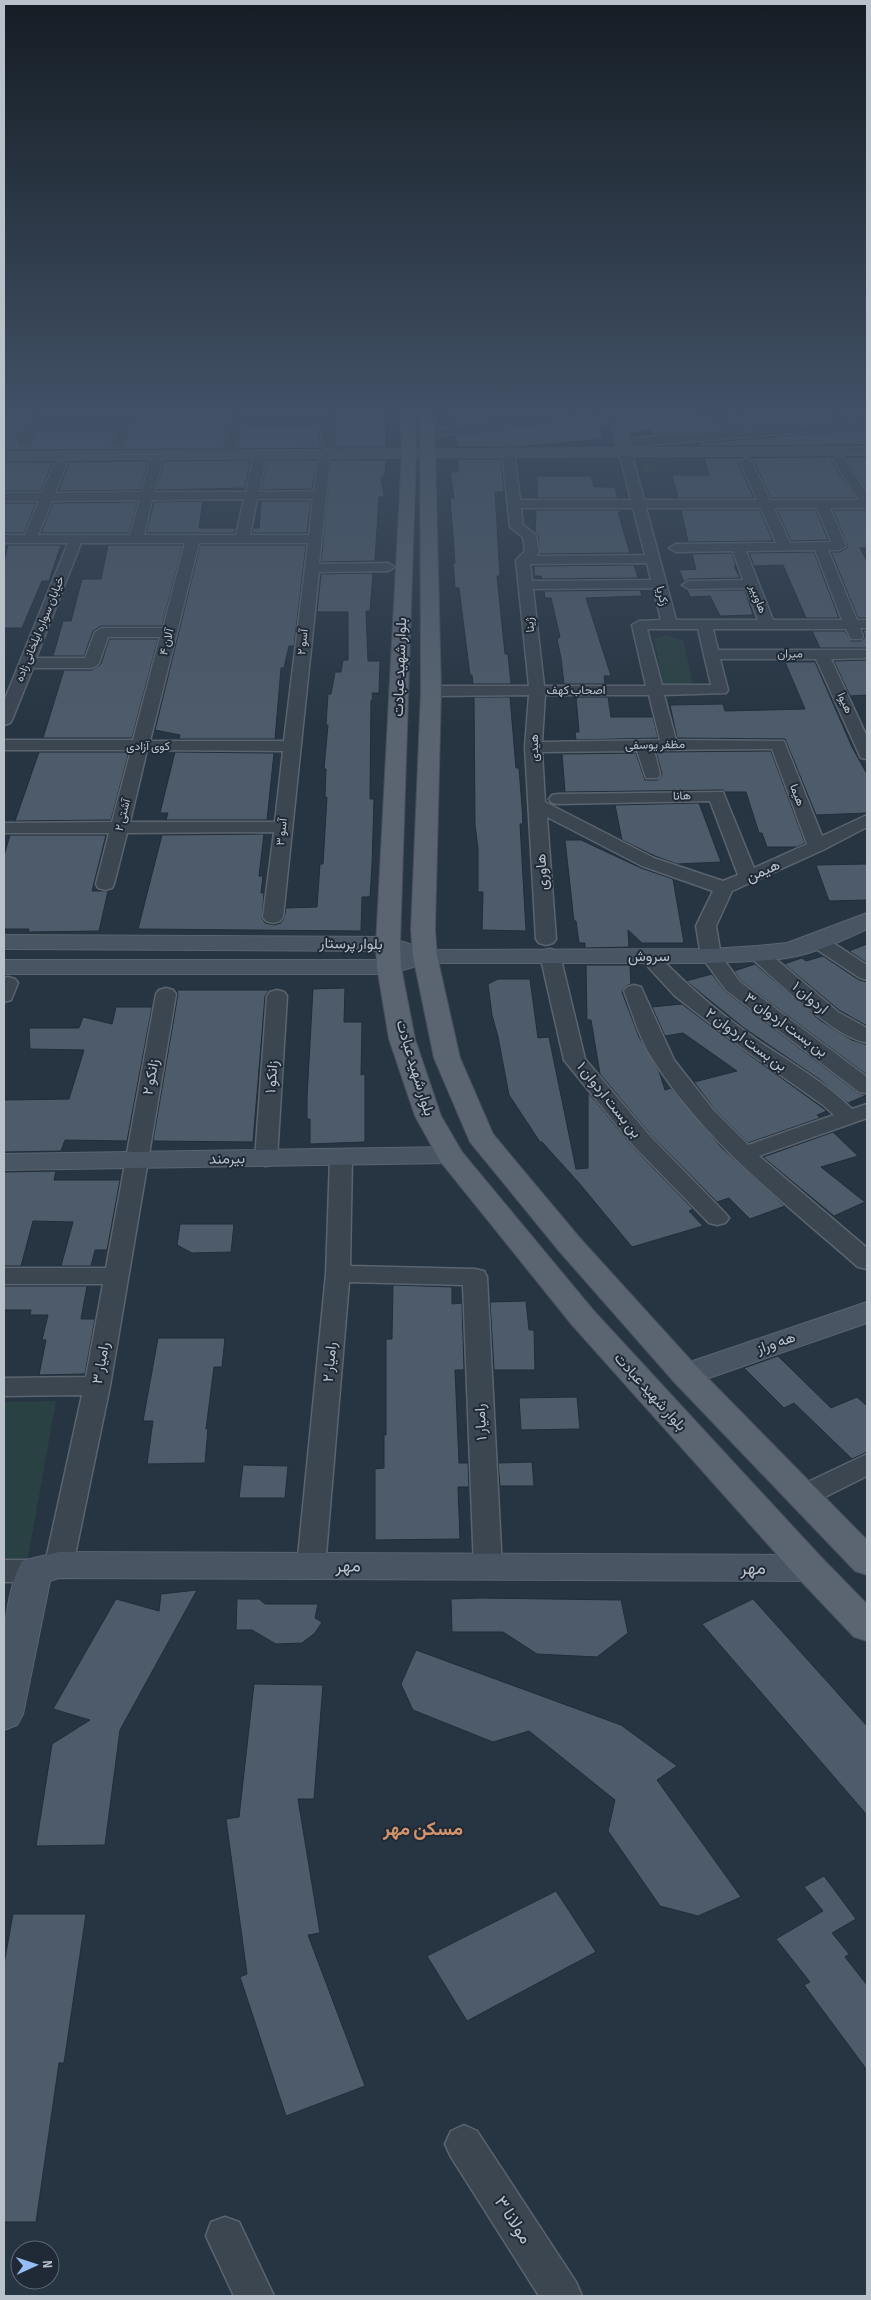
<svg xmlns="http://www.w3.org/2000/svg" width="871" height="2300" viewBox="0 0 871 2300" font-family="'Sofia Sans Condensed',Vazirmatn,sans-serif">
<rect width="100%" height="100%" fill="#273441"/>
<path fill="#294142" d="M654,455h28l1,4h-26v12l-13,1 -3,-12z
M666,635l17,5 10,44 -16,4 -14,-4 -9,-45z
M56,1401l-28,157h-24v-156z"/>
<path fill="#4e5b6a" stroke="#222d39" d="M4,407h31l-20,34 4,6 10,-1 9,-16h76l-4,13 8,5 6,-2 15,-39h90l-7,42 -218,1z
M51,407h72l-4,12h-75z
M243,407h79l-1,9h-79z
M336,407h49l1,41h-56l5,-4z
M449,407h126l-126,18 -2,-3 8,-1 -9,-8 8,-1z
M625,407h60l37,23 -67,5 -5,-5 -19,3z
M766,407h58l11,14 -92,7 -19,-11 34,-5z
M841,407h19l7,9v3l-15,1z
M608,413l2,11 -10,3 3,11 -22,3 -65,6h-59l-2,-11z
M241,428h79l-1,16 5,4 -87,1z
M867,429v16l-166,1 -1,-3z
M834,457l-3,4 25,37h-85l-17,-37 -5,-3z
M845,457h22v33z
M704,458h39l-5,5 16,35h-76l-6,-23h37z
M458,459h43l3,33h-9l5,84h-3l8,78h3l3,30h-38l-1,-9h-2l-11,-87h-4l-2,-25h2l-5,-65h4l-4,-26h8z
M251,460l-6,28 -89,2 8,-29z
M267,460h50l-5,29 -51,1z
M331,460h55l-1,16h-4l3,21h-5l-4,64 -54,1z
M148,461l-7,29 -83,1 10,-25 -4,-4z
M4,462h52l-4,2 -11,27h-37z
M537,476h54l3,11h21l3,11h-81z
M203,501l-4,27h37l-2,5h-88l8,-31z
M261,501h50l-4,32h-55l1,-5h6z
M138,502l-9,31h-88l12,-30z
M4,503h32l-12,30h-20z
M536,510h85v2h-3l12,41 -90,1 -2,-19 -3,-3z
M681,510h79l13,31 -85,1z
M777,510h39l12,30 -37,1z
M833,510h34v38h-7l7,14v56h-9l-27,-66h9l8,-5z
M8,545h53l-12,36h-7l-20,47h-18v-66z
M108,545h75l-21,81h-61l-8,5 -9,25h-31l10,-35h8l11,-42h19z
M200,545h106l-12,101h-5l-5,22h-3l-6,71h-96l1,-4 -25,-5z
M814,552l25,66h-33l-23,-53 -29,1 -5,-13z
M732,553l4,13h-2l6,12 -51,1 -5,3 -5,-12 17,-1 -4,-15z
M634,565l4,13 -96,1 -1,-3h-7v-10z
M373,573l-3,38h-4l2,50h12l-1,32h-7l1,7h-2l-1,99h4l-2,66 -2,32h-8l-1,34 -223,-2 24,-94 102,-1 -5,42h4l-2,17h3l-2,25 3,5 9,2 7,-2 3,-5 2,-10 31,-1 3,-43h3l4,-67h-2l1,-28h-2l4,-44h-2l2,-31h3l4,-22h6l2,-12h5v-48h-31l4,-38z
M640,590l2,6 -56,2 25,78h-7l1,8h-41l-3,-26 -4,-19 3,-2 -9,-39h-6l-1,-7z
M687,590h58l8,25 -33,1 -10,-20 -20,1z
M863,630h4v18h-47l-8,-17h33l6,10h10l4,-4z
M109,639h49l-26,99h-89l21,-68h27l6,-3 4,-3z
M867,660v35l-17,1 -16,-35z
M785,662h30l37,85 15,27v39l-51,2 -31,-76 -108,-1 -7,-33 53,-1 2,7 80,-2z
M474,697h36l6,71h3l3,39 1,17h-3l6,107 -44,-1 1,-38h-5v-44l-3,-23z
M576,697h32l3,20h42l5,21 -82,2 -1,-8h4z
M771,751l34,92 -8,4h-30l-5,-14h-3l-13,-41h-21l-2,-2 -158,2 -3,-38 74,-1 9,27h13l4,-6 -6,-22z
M39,752h90l-18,68 -96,1z
M175,752l99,1 -7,67h-101l2,-7h-8z
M699,803l22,59 -44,2 -22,-8 -33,-16 -7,-35z
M10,835h96l-14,56h16l-9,40 -71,1 1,-3h-25v-73z
M565,840h16l60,28 32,11 11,64h-42l-14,-13 1,17 -44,1v-5h-6l-3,-22h-2z
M867,864v36l-38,1 -13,-36z
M867,944v19l-18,-12z
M823,956l36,24 8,2v44l-28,-16 -55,-46 18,-6 4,3z
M755,964l66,57 31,19 15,5v30l-126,-94 -7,-10z
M586,965h44l1,19 -5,2 -4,6 17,45 20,34 6,19 6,-2 50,59 64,59 -35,13 -21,-21 -12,4 -67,-68 -50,-60 -9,-54h-4z
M712,974l13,17 133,102 9,2 -19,8 -29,-24 -75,-51 -58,-47z
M498,979h32l8,59 11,-1 27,132 12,-1v-76l44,54 61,63 -4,2 14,15 -71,21 -53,-64 -37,-41h-2l-31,-47 -11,-58 -6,-22 -4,-31z
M345,988l-1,34h18l-1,53 4,-1v68l-55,2v-25h-3v-22l6,-108z
M177,990h92l-4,6 -12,146 -100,-1 25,-147z
M682,1004l58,44 87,63 -10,4 3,3 -72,25 -33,-33 -21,-28 43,-11 -54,-38 -18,3 -13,-29z
M116,1007h36l-25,134 -62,-1 -4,11 -57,1v-52l65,-1 15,-49 -54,-1 -1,-21h50l4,-11 29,7z
M833,1132l25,24 -37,11 44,35 -31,14 -71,-59z
M56,1171l-2,9h66l-13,70h-12l-4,16h-30l12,-44 -40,-1 -12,45h-17v-94z
M180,1224h54l-3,28 -39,1 -15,-8z
M393,1285l59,2v17l10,-1 2,67h-9l4,93h9l1,24h-11l2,52 -85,1v-71l9,-1v-33h2v-96h6z
M4,1286h83l-6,33h14l-10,55 -46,1 7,-35h-4l6,-25h-18l1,-5h-27z
M526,1301l3,29h5l1,40h-41l-4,-68z
M158,1338h67l-3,29h-8l-8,62h2l-3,34 -58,1 6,-43h-10z
M778,1356l53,52 26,-11 10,9v46l-15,7 -58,-56 -10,5 -40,-40z
M577,1397l3,32 -59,1 -2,-32z
M532,1462l2,24h-34l-2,-23z
M243,1465l45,1 -3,32h-46z
M197,1590l-77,140 -15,115 -69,1 16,-102 38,-24 -37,-11 63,-110 43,12 2,-17z
M480,1598l141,2 7,33 -31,24 -60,-3 -34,-22h-51l-1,-33z
M237,1599h22l6,5h53l-3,14 7,4 -7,11 -13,10 -26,1 -24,-14h-16z
M753,1599l114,127v89l-165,-191z
M416,1650l205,75 56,41 -20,14 84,117 -43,19 -38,-10 -52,-75 7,-31 -86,-69 -36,11 -80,-32 -12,-26z
M254,1684l69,1 -9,114h-16l22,134 -12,2 57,151 -79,30 -46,-139 7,-3 -21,-155 13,-2z
M824,1876l32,43 -24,14 17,21 -4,3 22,28v85l-63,-85 6,-3 -34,-43 47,-28 -19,-24z
M556,1891l40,61 -129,69 -40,-65z
M13,1914h73l-22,149h-5l-23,159h-32v-258z"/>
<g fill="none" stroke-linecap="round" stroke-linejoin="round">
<defs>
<path id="street" d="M37,407h12l-8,14h79l5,-14h12l-15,38 -4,1 -6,-4 5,-14h-80l-10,17h-8l-2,-3z
M231,407h10l-1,11h83l1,-11h10l-1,37 -6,4 -6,-4 1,-18h-83l-4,26 -6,4 -4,-1 -2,-3z
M589,407h30l-6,3 -185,28 -6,-4 6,-4z
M687,407c9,0 18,4 24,3 18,-1 35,-3 53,-3l-6,3 -40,6 25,14 96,-7 -13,-16h12l13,15 16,-1v6l-244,20 -6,-4 6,-4 105,-8z
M508,448l6,4 6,48h111l-12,-48 6,-4 6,4 13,48h113l-17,-38 6,-4 6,4 18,38h89l-26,-40 6,-4 4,1 24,36v15h-37l16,38 -7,4h-11l29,70h10v8h-7l3,8 -2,3h-10l-5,-10h-133l5,21h149v8l-36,1 36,78v22l-6,-1 -2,-4 -43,-95h-96l8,31 -2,3 -62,2 12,45 108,1 38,95 45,-21v12l-44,23 -91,41 -16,35 5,30 19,26 127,95v16l-8,-1 -133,-102 -25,-34 -5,-30 17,-35 -71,-25 -95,-49 9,122 -3,4 -7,2 -7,-2 -3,-4 -11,-192 4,-52 -98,1 -6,-2 -2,-3 2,-3 6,-2h98l-13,-126 9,-9 -2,-14 -13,-10 -8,-75zM521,508h112l12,47 -109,1 3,-4 -3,-17 -13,-10zM646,508h115l15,35 -100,1 -7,4 7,4 57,-1 10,29 -54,1 -7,4 7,4 57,-1 12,32h-82zM774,508h43l14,34 -41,1zM815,550l27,70h-69l-27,-69zM647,563l4,17 -119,1 -2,-17zM653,588l8,32 -22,1 -7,4 14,61h-102l-11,-97zM647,629h51l13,56h-49zM545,695h104l11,45 -118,2zM772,749l35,95 -53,24 -31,-76 -165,2 -6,1 -3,4 3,4 6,1 152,-3 28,74 -15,6 -69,-23 -109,-56 -3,-50 95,-1 9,27h12l2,-4 -6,-24z
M260,452l6,4 -7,36 55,-1 4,-30 6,-4 6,4 -11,103 69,-1 7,4 -7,4 -69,1 -36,345 -3,4 -7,2 -7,-2 -3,-4 11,-85 -147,1 -13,51 -2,4 -7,2 -7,-2 -2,-4 13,-51h-105v-10l108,-1 19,-72h-127v-10h129l27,-103h-52l-9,26 -3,3 -5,2h-58l-21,52 -2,3 -6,2v-24l64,-158h-64v-8h21l14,-34h-35v-8h38l12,-28 6,-4 6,4 -11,28 87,-1 8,-31 6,-4 6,4 -8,31h92l8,-36zM244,499l-8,36h-92l8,-35zM257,499h56l-4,36h-59zM140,500l-10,35h-92l14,-34zM81,543h104l-22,85h-61l-7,4 -10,26h-49zM199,543h109l-24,198h-134zM147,750l136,1 -8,71h-145z
M817,935l7,2 43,28v15l-7,-2 -50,-33 -3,-4 3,-4z
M757,947l7,2 74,63 29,16v15c-35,-7 -89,-62 -117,-86l-3,-4 3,-4z
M550,949l7,2 3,4 25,104 64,76 76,78 4,5 -4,5 -8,2 -8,-2 -76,-78 -69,-85 -24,-105 3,-4z
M649,951l7,2c31,33 63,60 101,87 32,22 67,41 95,69l15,-5v14l-108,38 108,92v21l-9,-2c-72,-63 -152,-124 -204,-206 -14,-21 -21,-46 -30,-70l3,-4 7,-2 7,2 33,73 40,51 34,34 86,-30 -11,-10 -82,-58 -66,-51 -36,-39 3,-4z
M8,977l7,2 3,4 -7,17 -7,2v-24z
M166,988l7,2 3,4 -66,392 -37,179 -4,8 -10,3 -11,-5 -4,8 -10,3h-30v-22h30l11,4 37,-169 -78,1v-18l82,-1 17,-93h-99v-16h102l50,-274 3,-4z
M277,990l7,2 3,4 -10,163 -3,5 -8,2 -8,-2 -3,-5 12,-163 3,-4z
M341,1151l8,2 3,5 -2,108 125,3 9,2 3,6 15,291 -4,8 -10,3 -10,-3 -4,-8 -11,-283 -114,-3 -24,285 -4,8 -10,3 -10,-3 -4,-8 29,-293 4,-116 3,-5z
M867,1454v22l-54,27 -10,3 -10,-3 -4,-7 4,-7z
M464,2125l13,6 99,151 6,14h-43l-88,-139 -6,-13 6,-13z
M225,2217l14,5 35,74h-40l-28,-60 5,-14z"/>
<path id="secondary" d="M609,407h14l9,41 235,-1v8l-863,5v-8l613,-4z
M867,913v16c-24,11 -49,23 -75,28 -26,5 -55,4 -81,6h-284l-38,11h-385v-14h383l13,-4 -14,-5 -382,-2v-14l384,2 31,10 2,3 290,-1 46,-3 30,-3z
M450,1147l10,2 4,6 -4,6 -10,2 -446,7v-16z
M867,1302v21l-181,63 -11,-3 -5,-8 5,-8z
M59,1552l751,3 12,3 6,10 -6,10 -12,3 -751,-3 -9,3 -27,133 -6,11 -13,5c-3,-46 -4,-129 18,-169z"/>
<path id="primary" d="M400,407h14l2,46 -16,491 1,23 14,72 26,77 21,36 132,159 228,247 45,46v37l-13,-4 -56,-59 -226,-253 -132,-164 -25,-45 -26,-77 -12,-72 -1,-23 26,-491z
M420,407h14l7,284 -6,239 2,26 23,102 33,76 86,103 118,130 170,173v35l-12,-4 -180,-188 -116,-132 -89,-109 -36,-84 -21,-102 -2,-26 10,-239z"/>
</defs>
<use href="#street" stroke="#5a646f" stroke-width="3"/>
<use href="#secondary" stroke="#5a646f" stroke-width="2"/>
<use href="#primary" stroke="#454f5b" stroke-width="2"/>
<use href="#street" fill="#3c4651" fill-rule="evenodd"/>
<use href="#secondary" fill="#4a5564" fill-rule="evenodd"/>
<use href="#primary" fill="#5a6571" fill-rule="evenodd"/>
</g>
<linearGradient id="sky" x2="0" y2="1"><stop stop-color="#151d24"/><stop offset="0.56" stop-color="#415065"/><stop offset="1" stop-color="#415065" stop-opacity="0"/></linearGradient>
<rect width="871" height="729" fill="url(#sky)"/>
<g text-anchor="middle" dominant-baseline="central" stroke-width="4" stroke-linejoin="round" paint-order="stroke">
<g font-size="12" fill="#b9c1cb" stroke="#202a37">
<text transform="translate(662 596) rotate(75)">زکریا</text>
<text transform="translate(758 599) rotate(70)">هاوبیر</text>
<text transform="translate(530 625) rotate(-96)">ژینا</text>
<text transform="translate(40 629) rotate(-68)">خیابان سواره ایلخانی زاده</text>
<text transform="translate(167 642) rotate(-76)">آلان ۴</text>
<text transform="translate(303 642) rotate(-84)">آسو ۲</text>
<text transform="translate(790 654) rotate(-1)">میران</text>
<text x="576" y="690">اصحاب کهف</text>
<text transform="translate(845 703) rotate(65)">هیوا</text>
<text transform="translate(655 745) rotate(-1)">مظفر یوسفی</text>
<text x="148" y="746">کوی آزادی</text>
<text transform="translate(534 748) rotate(-90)">هیدی</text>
<text transform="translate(797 795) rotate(69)">هیما</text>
<text transform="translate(682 796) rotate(-1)">هانا</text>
<text transform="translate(123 815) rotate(-76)">آشتی ۲</text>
<text transform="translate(282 832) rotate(-84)">آسو ۳</text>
</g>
<g font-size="15" fill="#b9c1cb" stroke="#202a37">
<text transform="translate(400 667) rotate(-88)">بلوار شهید عبادت</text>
<text transform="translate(763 871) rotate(-24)">هیمن</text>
<text transform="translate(542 872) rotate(-94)">هاوری</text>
<text transform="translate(351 944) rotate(1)">بلوار پرستار</text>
<text x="649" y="956">سروش</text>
<text transform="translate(810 998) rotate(40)">اردوان ۱</text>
<text transform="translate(786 1025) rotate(36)">بن بست اردوان ۳</text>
<text transform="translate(746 1040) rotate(36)">بن بست اردوان ۲</text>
<text transform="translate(415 1068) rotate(73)">بلوار شهید عبادت</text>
<text transform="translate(151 1077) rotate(-80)">زانکو ۲</text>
<text transform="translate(272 1077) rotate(-86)">زانکو ۱</text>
<text transform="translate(609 1100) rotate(51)">بن بست اردوان ۱</text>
<text transform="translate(227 1159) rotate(-1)">بیرمند</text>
<text transform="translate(776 1343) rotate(-19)">هه وراز</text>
<text transform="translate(330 1362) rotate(-85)">رامیار ۲</text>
<text transform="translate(101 1363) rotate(-80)">رامیار ۳</text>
<text transform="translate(650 1392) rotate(48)">بلوار شهید عبادت</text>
<text transform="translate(481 1422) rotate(-93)">رامیار ۱</text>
</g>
<g font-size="18" fill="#b9c1cb" stroke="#202a37">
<text transform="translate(348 1566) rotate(-1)">مهر</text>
<text x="753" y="1568">مهر</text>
<text transform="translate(513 2220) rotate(57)">مولانا ۳</text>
</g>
<g font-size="19" font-weight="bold" fill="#d3946c" stroke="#202a37">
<text x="423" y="1829">مسکن مهر</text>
</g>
</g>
<rect width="871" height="2300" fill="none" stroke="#b9c1cb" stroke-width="10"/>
<g transform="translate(35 2265) rotate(87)"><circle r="24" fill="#202a37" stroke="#5d6672"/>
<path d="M0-4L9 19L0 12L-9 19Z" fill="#94bef5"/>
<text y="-8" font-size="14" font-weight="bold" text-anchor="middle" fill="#b9c1cb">N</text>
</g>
</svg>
